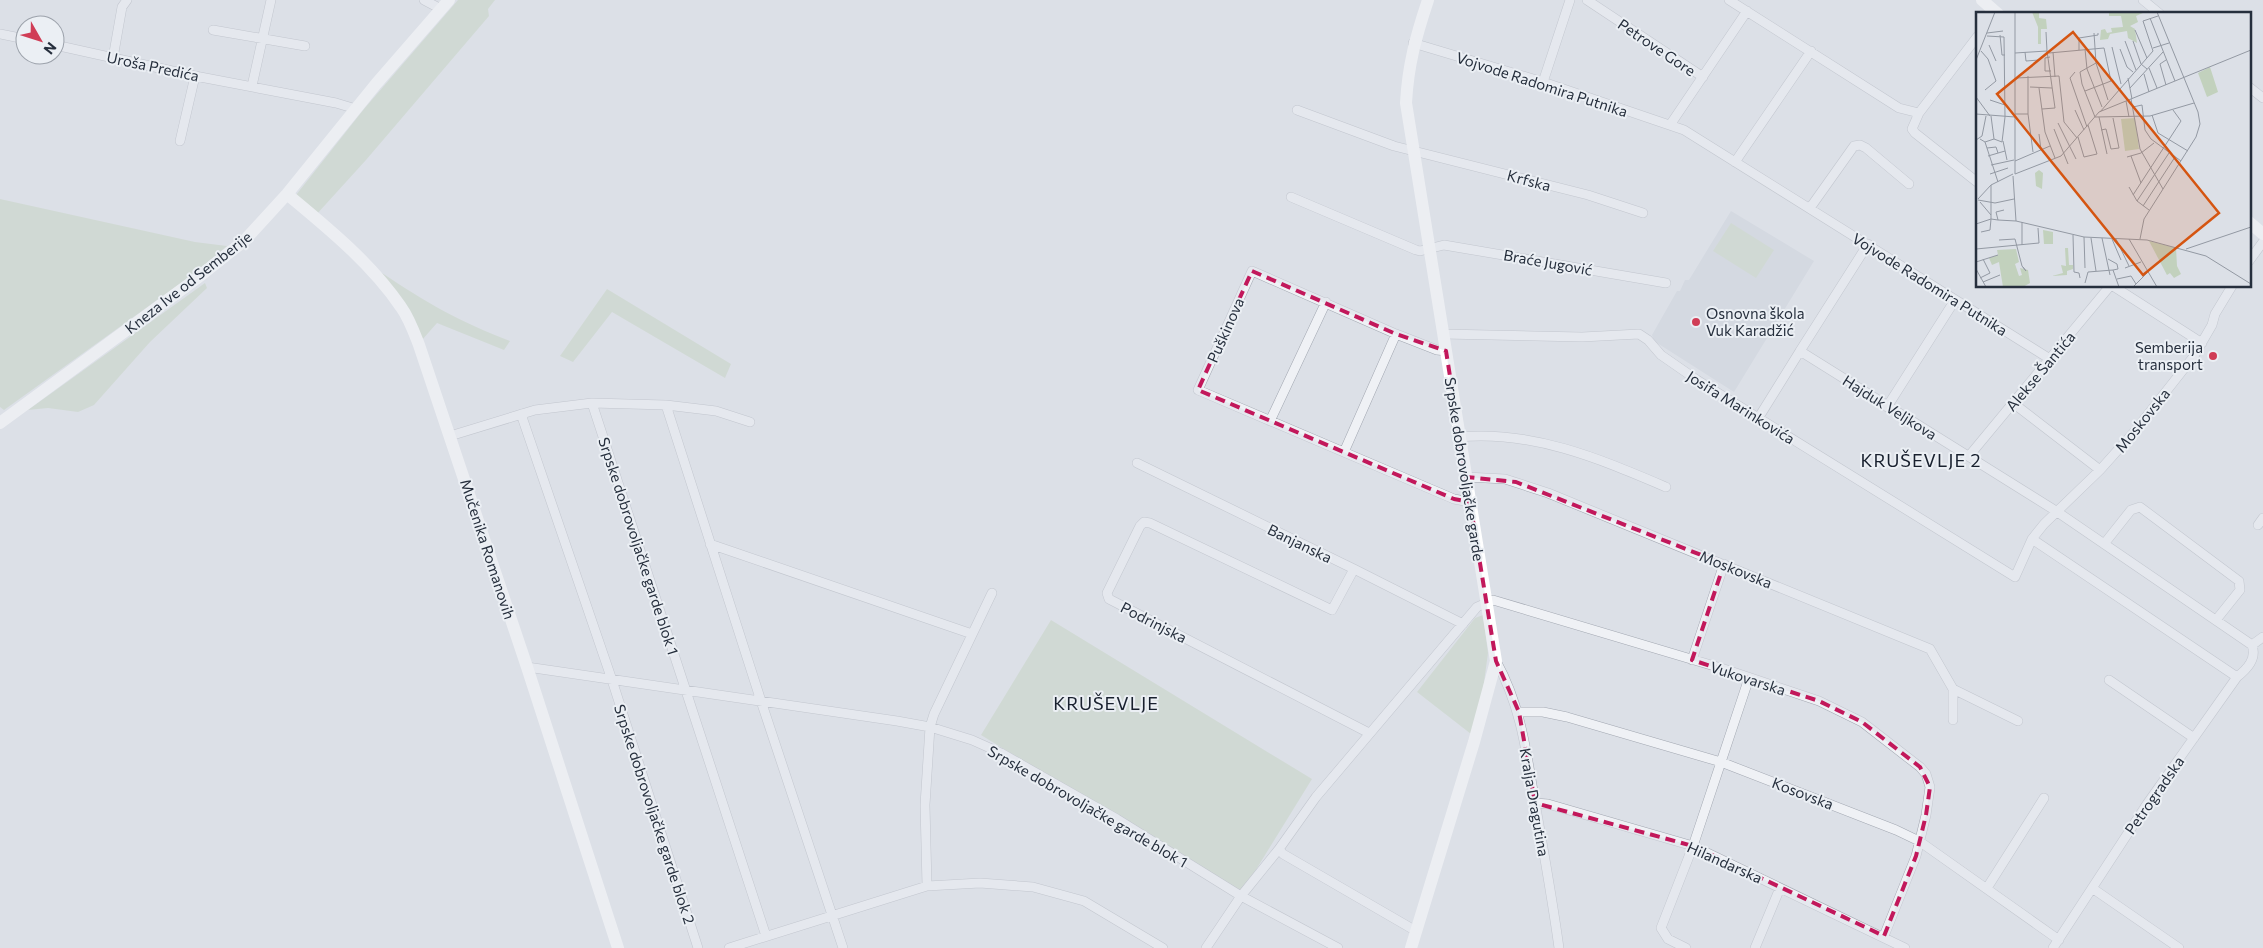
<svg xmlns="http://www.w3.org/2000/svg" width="2263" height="948" viewBox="0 0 2263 948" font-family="Commissioner,sans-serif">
<rect width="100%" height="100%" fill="#dce0e7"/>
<path fill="#cad0d9" d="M1731,211l83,50 -80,131 -80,-51 -2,-6 25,-44h3l5,-11h4z"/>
<path fill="#c2d1bd" d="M458,0h37l-7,9 1,7 -123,144 -50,55 -20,-20 68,-86z
M0,199l195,43 32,4 -35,29 -188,135 -4,-3z
M1731,223l43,27 -18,28 -43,-27z
M382,273c43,29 80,50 128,68l-6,9 -67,-27 -15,17z
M205,283l2,5 -57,54 -56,63 -16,7 -30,-4 -20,2z
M607,289l124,75 -6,14 -113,-66 -39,50 -13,-6z
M1483,615l5,38 -6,44 -11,37 -54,-42 58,-74z
M1051,620l261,159 -71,115 -260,-159z"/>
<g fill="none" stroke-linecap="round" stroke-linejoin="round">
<defs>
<path id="street" d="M424,0l17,9
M1587,0l116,77
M1729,0l170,108 20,5 58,-76
M2143,0l17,14
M213,30l92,16
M0,34l25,5
M1413,43l130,39 141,48 366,229
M55,45l140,31 141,27 20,6
M113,58l9,-51 5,-7
M1543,82l27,-82
M252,86l19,-86
M2249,87l14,11
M1297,110l97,36 194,49 55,18
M1919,113l-7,16 3,4 62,49
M1670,125l77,-114
M180,141l15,-65
M1735,162l76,-111
M1291,197l125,53 4,1 24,-6 222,38
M1810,208l44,-62 6,-1 6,3 43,36
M1868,244l-68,107 256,160 196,134c5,14 -5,24 -15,32l-90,127 -94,144
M2249,261l14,-19
M2113,286l89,57
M1443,334l139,3 57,-3 9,6 13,15 36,25 318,197 17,-38 12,-15 56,-54 34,-38 60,-76 18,-31 3,-11 17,-28
M1446,351l-9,-1 -41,-16 -144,-63 -54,119 256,109 16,3
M592,403l174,533
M2013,403l87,67
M666,405l95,296 82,247
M1887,407l68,-107
M521,414l91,266 86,268
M1759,417l41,-66
M1270,421l56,-119
M450,436l85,-26 57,-7 74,2 50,6 34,11
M1459,437c74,-7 141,22 207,50
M1344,452l52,-118
M1969,456l141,-170
M1137,463l217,106 109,55
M1466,477l39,2 43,14 382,156 23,40v31
M2258,525l5,-7
M2032,539l205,138
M710,544l262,90
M2104,544l27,-34 9,-3 99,74 1,9 -24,30
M1354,569l-22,41 -182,-87 -6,-1 -4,4 -33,67 2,6 260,134
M2252,645l11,-8
M1692,660l32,-96
M1496,661c24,43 30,88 38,136 9,50 18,100 25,151
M527,667l370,54 33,6 42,13 29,13 116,66 124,77 97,52
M2109,680l85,58
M1953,689l65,32
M1519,712h24l24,5 154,45 175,68 23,11 140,99
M1535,803l13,1 145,42 212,102
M1279,849l4,5 133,77
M927,886l-2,-81 5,-78 4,-13 58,-121
M1987,888l57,-90
M2092,888l87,60
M729,948l198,-62 53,-3 53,4 51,14 79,47
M1206,948l35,-52 38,-47 37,-52 161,-190 16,-7 228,68 98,33 43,21 58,45 6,7 4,13 -4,28 -10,41 -32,80
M1686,948l-18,-9 -7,-11 32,-82 56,-168
M1755,948l25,-60"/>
</defs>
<use href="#street" stroke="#a2a7b1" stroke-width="10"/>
<use href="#street" stroke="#eff1f5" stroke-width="9"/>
<path stroke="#fff" stroke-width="12" d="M1982,0l16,14
M287,194c41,34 84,69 114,113 8,11 13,25 18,38l108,322 91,281
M2249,222l14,12
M0,423l196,-144 48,-38 43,-47 89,-110 73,-84
M1411,948l63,-206 22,-81 -90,-558c2,-38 10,-67 22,-103"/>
</g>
<path d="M0 0H2263V948H0ZM1252,271l144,63 50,17 20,126 50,5 208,82 -32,96 127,41 43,21 58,45 10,20 -4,28 -10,41 -32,80 -191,-90 -158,-43 -16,-91 -23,-51 -26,-159 -16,-3 -256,-109z" fill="#dce0e7" fill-opacity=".55" fill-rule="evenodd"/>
<path fill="none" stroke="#c2185b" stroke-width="4" stroke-dasharray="10 6" stroke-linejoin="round" d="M1252,271l144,63 50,17 20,126 50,5 208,82 -32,96 127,41 43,21 58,45 10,20 -4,28 -10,41 -32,80 -191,-90 -158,-43 -16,-91 -23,-51 -26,-159 -16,-3 -256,-109z"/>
<g fill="#d03d56" stroke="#ebeff4" stroke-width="2">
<circle cx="1696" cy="322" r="5"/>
<circle cx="2213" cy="356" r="5"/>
</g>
<g text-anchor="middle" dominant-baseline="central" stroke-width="4" stroke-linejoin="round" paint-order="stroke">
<g font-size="15" fill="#262f3d" stroke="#ebeff4">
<text transform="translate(1657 47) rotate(34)">Petrove Gore</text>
<text transform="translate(153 66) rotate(12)">Uroša Predića</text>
<text transform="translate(1542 84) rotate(18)">Vojvode Radomira Putnika</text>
<text transform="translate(1529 180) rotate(15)">Krfska</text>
<text transform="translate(1548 262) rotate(10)">Braće Jugović</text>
<text transform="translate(188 282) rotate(-38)">Kneza Ive od Semberije</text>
<text transform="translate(1930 284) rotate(32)">Vojvode Radomira Putnika</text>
<text transform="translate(1225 330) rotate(-66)">Puškinova</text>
<text transform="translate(2040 371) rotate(-50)">Alekse Šantića</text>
<text transform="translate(1741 407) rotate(32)">Josifa Marinkovića</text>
<text transform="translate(1890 407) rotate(32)">Hajduk Veljkova</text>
<text transform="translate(2142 420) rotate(-51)">Moskovska</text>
<text transform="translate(1465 469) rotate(81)">Srpske dobrovoljačke garde</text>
<text transform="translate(1300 543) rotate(26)">Banjanska</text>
<text transform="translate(639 546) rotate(72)">Srpske dobrovoljačke garde blok 1</text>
<text transform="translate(488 549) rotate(72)">Mučenika Romanovih</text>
<text transform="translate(1736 569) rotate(22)">Moskovska</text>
<text transform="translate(1154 622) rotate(27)">Podrinjska</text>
<text transform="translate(1748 678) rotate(18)">Vukovarska</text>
<text transform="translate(1803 793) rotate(21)">Kosovska</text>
<text transform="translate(2154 795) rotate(-55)">Petrogradska</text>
<text transform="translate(1535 802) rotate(80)">Kralja Dragutina</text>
<text transform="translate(1088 806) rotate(30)">Srpske dobrovoljačke garde blok 1</text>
<text transform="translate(655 814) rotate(72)">Srpske dobrovoljačke garde blok 2</text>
<text transform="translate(1725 862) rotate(24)">Hilandarska</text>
</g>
<g font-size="15" fill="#262f3d" stroke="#ebeff4" text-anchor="start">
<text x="1706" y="313">Osnovna škola<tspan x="1706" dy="17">Vuk Karadžić</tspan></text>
<text x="2203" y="347" text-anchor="end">Semberija<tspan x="2203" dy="17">transport</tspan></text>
</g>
<g font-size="18" letter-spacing="1" fill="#18202e" stroke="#ebeff4">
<text x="1921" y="460">KRUŠEVLJE 2</text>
<text x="1106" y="703">KRUŠEVLJE</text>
</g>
</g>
<g transform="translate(1976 12)">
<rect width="275" height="275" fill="#dce0e7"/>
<path d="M56,0h7v6l7,1 1,10h-6v15h-3v-17zM133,0h36l-9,4 2,6 -8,4 5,3 2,14 -9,-5 -1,-7 -17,3 -2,5 -8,1 1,-10 4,-1 2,4 5,-1 -1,-4 12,-1 -2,-11h-12zM234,55l8,25 -11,5 -9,-24zM159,106l4,31 -14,2 -4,-32zM63,158l4,3 -1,16 -6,-3 -1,-13zM67,218l10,2v12h-9zM173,229l27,7 1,18 4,8 -7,4 -4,-5 -3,2zM89,236h3l1,17h4v4l-6,2v4l-15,1 11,-3 -2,-8 5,1zM40,237l3,13 -4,2 4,12 3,-1 -2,-7 8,2 2,13 -7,4h-20l-4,-25 -7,3 -3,-7 9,-3 -1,-5z" fill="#c2d1bd"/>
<path fill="none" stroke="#9399a3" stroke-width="1" d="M174,6l25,63M159,18l12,28M70,20l1,19M11,21l16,-2M118,21l2,30 12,37M24,23l2,20h3M11,24l17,1 1,80 -3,25 -8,-3 -3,-23M149,29l11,29M157,29l8,23 6,5M13,33l7,16M136,35l9,37M177,36l16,-5M109,37l2,20 15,38M144,37l7,18 6,5M103,38v-12l19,-3v-2M5,39l7,8 8,22 -11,9M49,40l1,9 13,-1M77,40l2,25M39,41l32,-2M73,41l55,-5 7,33 -26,10M74,45l-5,1v13h6M0,48l19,-48M190,48l-6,4 6,21M120,51l-16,9 2,12 13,33 55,-1 44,-13M173,56l8,20M99,60l-5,6 17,49M168,62l5,18M40,66l43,-2 5,46 13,16M152,66l4,21M54,75l22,1M63,76l6,44 10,26M154,76l33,-36M0,85l14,19M155,87l9,50 23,40M14,88l15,5M150,89l3,16M157,95l9,-2 3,25 6,9 30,22M66,97l13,-1 -8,-57M99,98l9,20M124,100l53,-61 -10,-30 15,-5M0,102l39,3M39,102h13l5,38M52,102v-38M176,103l6,18 30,18M123,105l8,37M82,111l18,36M78,117l14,35M125,118l5,-1 5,20 8,-1 -6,-30M63,122l2,16M102,125l6,20 13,-3 -9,-29M4,127l5,3 9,-3M0,128l6,-4 4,-20M27,129l4,19M9,130l13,40M11,136l9,-1 2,6M12,144l17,-5M155,144l10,27M151,145l14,-4 13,-10M39,149l35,-15M15,153l23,-5M14,162l18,-6M39,162l46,-18 38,-44 152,-62M39,162v-162M37,164l3,45M153,175l8,14 12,9M157,183l48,-74 -8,-11M2,187l13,-14 22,-11M2,188l17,3 19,-4M161,189l32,-48M4,190l11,13M167,194l32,-49M22,208l-2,-8 8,-2M46,210v23M0,212l15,-5v-34M5,220l9,-2 1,-11 7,1 18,1 68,16 63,3 59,16 45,28M97,223l1,37 5,1 1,5M108,225l1,31M115,226l5,33M126,226l8,37M136,227l9,21M140,227l13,27M153,227l28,48M164,227l4,-20 52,-82 4,-13 -2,-12 -41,-100M23,228l16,-1 7,27 4,5 -3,-4M0,237l63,-6 -1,-15M210,237l65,-22M132,247l9,5 1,5 -5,1M0,250l22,-7M149,256l16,-6M0,257l10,18M4,266l10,-5 -7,-14M141,267l14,-3 5,8M7,270l17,-7M109,271l3,-11 25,-2 6,17M157,275l14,-14"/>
<path fill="#d55511" fill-opacity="0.15" stroke="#d55511" stroke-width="2.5" d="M97,20l146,181 -76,62 -146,-181z"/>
<rect width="275" height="275" fill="none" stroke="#262f3d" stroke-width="2.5"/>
</g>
<g transform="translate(40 40) rotate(129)"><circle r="24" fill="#ebeff4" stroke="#9ca2ab"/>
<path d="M0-4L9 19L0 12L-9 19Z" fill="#d03d56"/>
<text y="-8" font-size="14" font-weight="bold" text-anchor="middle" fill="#262f3d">N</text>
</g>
</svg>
